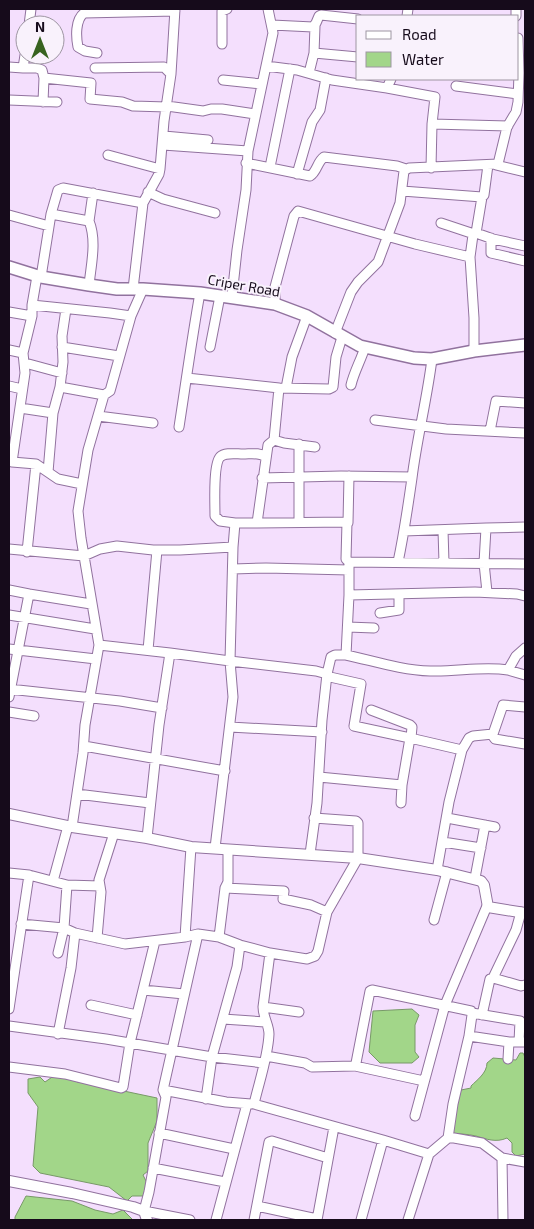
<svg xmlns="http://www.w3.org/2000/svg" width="534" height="1229" viewBox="0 0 534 1229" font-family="'Exo 2',sans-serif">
<rect width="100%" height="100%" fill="#f4dffd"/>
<path fill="#a2d689" stroke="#789968" d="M412,1009l7,6 -4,10v27l4,5 -7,6h-32l-11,-11 4,-41z
M520,1053h3l2,4v97l-9,2 -4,-4v-9l-5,-5c-11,5 -21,1 -31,-2 -8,-2 -17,-2 -25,-3l2,-15 8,-28 10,-2v-2c6,-6 16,-13 16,-23l6,-5 23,2z
M58,1073l12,2 7,7h18l5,4 57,12v23l-9,22v28l-5,4 5,10 -2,11h-14l-5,5 -18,-14 -69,-14 -7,-7 5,-59 -10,-14v-14l12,-2 5,5z
M26,1196l46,5 23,9 18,4 10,-4 10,10h-118v-3z"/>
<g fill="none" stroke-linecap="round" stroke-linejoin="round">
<defs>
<path id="minor" d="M516,9v7
M407,16l1,-7
M29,25l2,-16
M272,25l41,2 3,-4 3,-7 2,-1 37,4
M222,44v-33l5,-2
M97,53l-12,-2 -7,-4c-2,-10 -3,-27 6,-34l91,-2
M314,53l44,4
M266,66l7,-33 -5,-24
M9,67l14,1 2,-13
M23,68h14l5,2 2,8 -1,24
M95,68l69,-1 7,7
M309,73l5,-20 1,-27
M44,78l47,5 -1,16 32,3 11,4 34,1
M391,79l-4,9 48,9 -3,27 -1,44
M223,80l39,4
M456,86l62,8
M9,100l48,2
M167,106l36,5 8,-2h11l33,5
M432,124l76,2
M164,136l44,4
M163,145l85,6
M108,155l52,14
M246,163l64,13c7,-4 7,-14 14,-19l73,9 9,3
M496,165l29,7
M270,167l20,-98
M297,174l15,-52 8,-12 6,-32
M402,191l80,6 2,-2 4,-30
M148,192l15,7 52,14
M51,214l7,-24 5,-2 80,15
M9,215l40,11
M89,221l4,-28
M441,223l33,11
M476,233l6,-36
M491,238v15l34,8
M41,277l10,-63 38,7c8,20 2,44 0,64
M133,289l10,-86 16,-29 1,-5 4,-48 7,-47 4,-65
M232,296l5,-46 9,-60 2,-39 18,-85 31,4 35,10 55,8
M275,304v-17l19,-71 4,-5 117,33 55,13
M32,305l78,8 21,3
M9,312l23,4
M335,333l16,-41 7,-10 20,-20 22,-59 4,-32 5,-3 89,-4 9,-37 9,-15 2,-10 1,-29 -1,-35
M62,347l57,9
M210,347l10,-51
M9,350l14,3
M474,351v-33l-4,-61 3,-22 3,-2 17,6 32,7
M25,363l37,10
M187,378l92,10
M351,385c3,-13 10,-25 14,-38
M9,386l13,3
M60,387l44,8
M286,388l6,-31 15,-41
M20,408l33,5
M98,416l55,7
M375,420l71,9 79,4
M179,427c7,-45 13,-90 21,-134
M490,431l6,-30 29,2
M274,440l10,3 31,4
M9,461l3,1 13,-89 -2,-20 9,-37v-11l5,-29
M12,462l24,2 22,15 24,5
M48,472l5,-59 7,-26 3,-25 -1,-26 4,-27
M262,478l79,-2 71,1
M299,522v-78
M235,523l-15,-2 -5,-5c0,-11 -2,-51 5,-59 5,-5 16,-3 23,-3 8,0 16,-2 23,3
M257,523l90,-1 -1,37 3,3
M348,523l1,-47
M486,528l39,-1
M443,530l1,33
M404,531l82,-3 -2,35 3,29
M9,549l75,7 16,-7 17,-3 36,4h27l53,-3
M27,552l9,-88
M398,562c6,-28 10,-56 14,-84 5,-40 15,-79 20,-119
M233,569l33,-1 83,2
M9,590l20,4
M349,595v-33l176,2
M525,596l-8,-2 -42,-2 -126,3 -3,60c28,6 55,15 84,16 27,1 52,-5 78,-1l8,-14 9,-8
M380,613l19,-3v-16
M9,615l86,14
M348,627l26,1
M99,645l71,8 -11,72 -12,113
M9,649l87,10
M148,650l9,-100
M170,653l60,8 86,10 11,3 -5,46 -5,83 -7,51
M346,655h-11l-4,2 -4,17 3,3 31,7 -7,42 56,12
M508,670l17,5
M9,689l111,12 42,7
M9,697l20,-103 62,10
M371,710l39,15 2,2 -1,11
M9,712l25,4
M230,727l92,5
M492,735l3,4 30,5
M84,746l141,25
M319,777l83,8 -1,18
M402,785l8,-47 52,12
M77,794l73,9
M447,818l48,9
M72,827l11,-74 2,-28 14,-80 -18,-107 -3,-27 10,-61 16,-55 6,-4 21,-75 12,-27
M443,842l38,6
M215,848l18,-151 -3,-36 3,-114 2,-24h22l11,-78 6,-5 5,-52 50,1 4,-2 3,-30 6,-20
M437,870l12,-68 13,-52 7,-12 4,-2 20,-2 10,-29 22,2
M9,873l20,2 38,10 33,1
M475,878l10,-53
M53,881l15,-55
M225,888l59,3 -1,8 28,6 16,7 31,-54v-35l-2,-2 -42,-3
M521,912l-5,18 -23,48 28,8 4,-1
M434,920l13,-48
M21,924l43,4 11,5 -4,35 -13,66
M75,933l50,11 60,-7
M198,934l21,3 21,8 30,8 -7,54c0,10 6,18 6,27 -1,23 -10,48 -15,70l129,36
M219,937l6,-49 3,-6v-32
M97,938l4,-46 -2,-12 15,-47
M58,953l6,-25 3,-43
M270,953l37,6 8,-3 3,-5 9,-39
M143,990l41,4
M91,1005l46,10
M263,1007l36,5
M9,1009l20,-134
M472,1013l48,8 -1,21
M482,1015l8,-36
M223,1019l42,3
M9,1026l97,13 106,18 52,6
M266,1056l39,7 7,4 42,-1 2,-3 14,-72 2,-1 99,21 1,4 -3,21
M508,1059l1,-17
M355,1066l69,15
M9,1067l56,7 56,14 2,-1 7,-44 25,-102
M163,1090l63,12 25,2
M206,1099l6,-42 25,-90 3,-22
M415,1116l30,-111 42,-99
M159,1133l75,16
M448,1138l5,-34 16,-68 40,6h16
M429,1154l19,-16h6l28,5 20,15 23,4
M502,1158l1,62
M153,1168l72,14
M257,1206l60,13
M190,1220l-46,-9 5,-19 17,-95 -3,-7 35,-156 -13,3 6,-90
M216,1220l31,-116
M254,1220l15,-78 3,-1 56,17
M317,1220l17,-93
M361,1220l22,-80 46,14 -21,66"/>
<path id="tertiary" d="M9,814l63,13 75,11 44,9 167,11 79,12 44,11 3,4 4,22 37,6
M9,1181l63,12 61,14 11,4 3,9"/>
<path id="secondary" d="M9,267l32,10 48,8 28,4h26l57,4 75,11 32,12 53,30 54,12 18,1 42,-8 51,-6"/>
</defs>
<use href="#minor" stroke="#91729e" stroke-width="11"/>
<use href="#tertiary" stroke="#91729e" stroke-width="12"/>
<use href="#secondary" stroke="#91729e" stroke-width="14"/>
<use href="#minor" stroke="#fff" stroke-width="9"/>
<use href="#tertiary" stroke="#fff" stroke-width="10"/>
<use href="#secondary" stroke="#fff" stroke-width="11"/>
</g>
<g text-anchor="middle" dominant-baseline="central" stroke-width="4" stroke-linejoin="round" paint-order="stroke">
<g font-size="14" fill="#160b1b" stroke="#f9f2fc">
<text transform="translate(244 285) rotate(10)">Criper Road</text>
</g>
</g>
<rect width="534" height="1229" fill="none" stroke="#160b1b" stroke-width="20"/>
<rect x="356" y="15" width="162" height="65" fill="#f9f2fc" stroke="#9e96a2"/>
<rect x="366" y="31" width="25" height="8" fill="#ffffff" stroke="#9e96a2"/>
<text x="402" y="40" font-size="15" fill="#160b1b">Road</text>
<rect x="366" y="52" width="25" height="15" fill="#a2d689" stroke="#9e96a2"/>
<text x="402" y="65" font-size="15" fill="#160b1b">Water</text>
<g transform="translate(40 40)"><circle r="24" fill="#f9f2fc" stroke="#9e96a2"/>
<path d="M0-4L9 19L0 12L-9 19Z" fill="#386320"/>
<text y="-8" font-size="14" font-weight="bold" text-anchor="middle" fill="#160b1b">N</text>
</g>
</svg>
